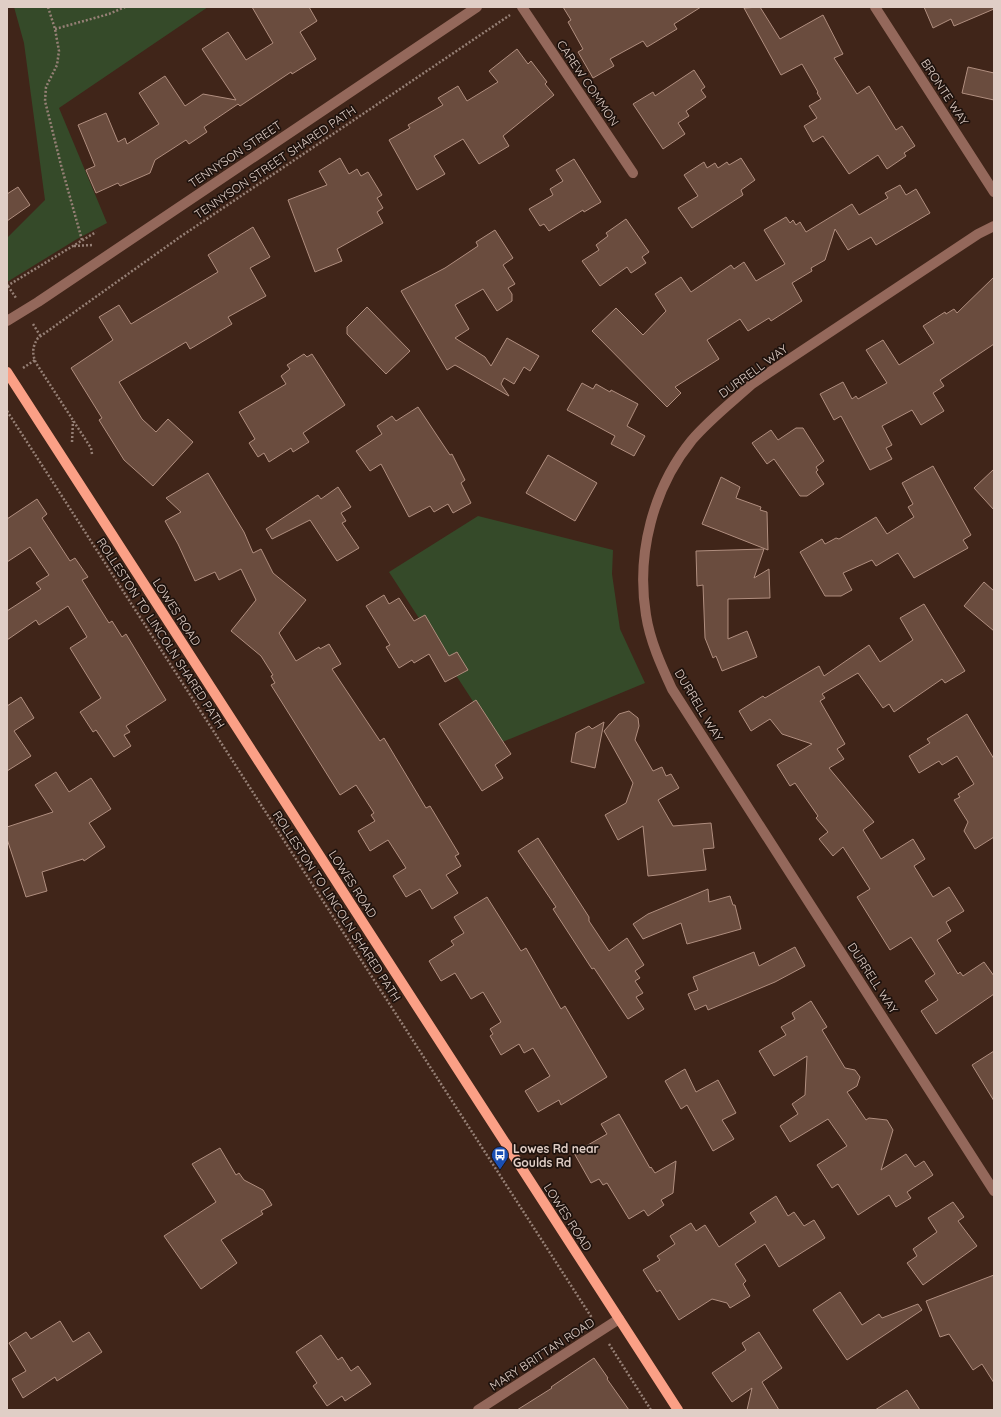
<svg xmlns="http://www.w3.org/2000/svg" width="1001" height="1417" viewBox="0 0 1001 1417" font-family="Quicksand,sans-serif">
<rect width="100%" height="100%" fill="#402519"/>
<path fill="#354a29" d="M14,7h194l-149,101 48,115 -30,16 -70,43v-44l38,-38 -21,-157z
M478,516l135,34 -1,24 8,55 25,54 -145,60 -111,-171z"/>
<path fill="#6a4c3e" stroke="#b08e7f" d="M252,7h57l8,14 -17,11 16,27 -24,15 -1,-2 -51,34 -2,-2 -34,23 3,5 -18,12 -3,-4 -31,20 -5,13 -30,13 -2,-3 -22,10 -10,-23 9,-4 -17,-41 28,-12 12,29 7,-4 2,6 32,-20 -20,-31 26,-17 20,30 18,-12 33,6 -34,-51 26,-17 18,28 27,-17z
M563,7h138l-27,17 3,5 -30,18 -4,-6 -33,18 4,7 -21,12 -15,-26 5,-3 -15,-27 3,-2z
M760,7l20,32 43,-24 20,39 -9,4 23,36 12,-8 27,44 6,-4 13,20 -11,7 2,3 -19,13 -9,-14 -29,19 -26,-38 -10,6 -9,-16 13,-8 -8,-12 12,-7 -4,-6 1,-1 -16,-28 -21,11 -37,-67z
M924,7h70v2l-40,17 -3,-7 -18,9z
M517,49l11,15 3,-3 16,21 -2,2 9,11 -51,41 6,10 -30,18 -16,-25 -29,17 11,18 -28,16 -28,-50 21,-12 -2,-3 35,-20 -5,-7 20,-12 9,15 31,-19 -9,-11z
M968,67l26,6v27l-32,-7z
M694,70l11,17 -4,3 5,7 -20,14 3,5 -11,7 7,11 -22,15 -30,-45 20,-12 2,4z
M340,158l9,16 8,-5 4,7 7,-4 14,23 -5,3 6,10 -6,4 6,11 -46,26 5,12 -27,11 -27,-72 39,-15 -8,-14z
M741,158l14,22 -14,10 2,5 -51,33 -14,-20 20,-12 -14,-21 20,-13 3,6 8,-5 3,5 9,-6 2,3z
M574,159l27,43 -17,10 -1,-2 -34,21 -5,-7 -4,2 -11,-17 24,-14 -3,-6 13,-8 -7,-11z
M900,185l6,10 10,-6 14,24 -54,32 -5,-8 -23,13 -13,-21 -10,31 -14,8 1,3 -20,12 10,18 -31,20 -2,-3 -21,13 -8,-12 -33,21 12,19 -44,28 6,6 -14,14 -75,-76 24,-23 27,27 23,-24 -11,-17 26,-17 10,15 40,-27 3,4 10,-7 12,19 29,-17 -21,-34 22,-13 4,6 3,-3 3,5 4,-3 6,10 46,-28 7,11 29,-17 -3,-5z
M18,187l12,18 -23,16v-27z
M626,219l23,33 -7,5 4,6 -15,10 -4,-6 -27,19 -18,-25 17,-11 -3,-5 12,-9 -2,-3z
M253,227l17,30 -20,11 16,28 -38,21 4,7 -42,25 -4,-7 -67,40 23,37 14,13 12,-13 25,23 -40,44 -29,-26 -25,-40 3,-2 -31,-50 42,-28 -14,-23 20,-12 12,19 87,-52 -10,-17z
M495,230l18,28 -10,7 12,19 -7,4 4,6v7l-15,10 -14,-22 -28,16 14,24 -14,9 30,19 6,9 16,-28 32,18 -9,15 -6,-4 -10,17 -10,-6 -3,6 8,12 -54,-31 -8,5 -46,-79 44,-23 33,-22 -2,-4z
M994,277v67l-54,36 4,6 -11,7 11,18 -23,14 -9,-15 -30,16 10,19 -6,3 6,11 -22,11 -29,-54 -7,4 -14,-26 23,-12 9,17 4,-3 2,3 29,-16 -21,-33 17,-10 16,25 35,-22 -11,-17 22,-14 1,2 8,-5 3,4z
M367,307l43,44 -24,23 -39,-40v-7z
M304,354l3,3 5,-3 33,51 -42,28 6,9 -16,10 -2,-4 -22,14 -5,-9 -6,4 -9,-14 6,-4 -16,-27 47,-28 -5,-8 9,-7 -3,-4z
M582,383l11,6 3,-5 14,8 1,-2 27,14 -11,22 18,10 -11,20 -23,-12 4,-8 -48,-26z
M418,407l32,48 2,-1 13,26 -4,3 10,20 -18,10 -5,-9 -14,8 -4,-6 -21,11 -28,-53 -11,7 -14,-20 26,-17 -5,-8 15,-10 4,5z
M796,428h7l21,33 -8,6 2,3 -2,2 8,12 -17,12h-7l-26,-37 -7,5 -15,-21 19,-13 7,10z
M548,455l49,28 -22,38 -49,-28z
M933,466l38,69 -8,5 5,8 -54,30 -16,-25 -22,13 -4,-6 -29,13 9,17 -11,6h-16l-25,-44 22,-13 3,5 11,-6 3,1 37,-22 11,17 27,-17 -6,-10 5,-3 -11,-21z
M994,469v41l-20,-22z
M208,473l36,59 9,21 8,-4 12,24 33,27 -27,33 17,28 23,-14 1,2 9,-5 12,20 -9,5 48,72 4,-3 42,70 4,-2 29,48 -4,2 6,10 -15,9 12,18 -26,16 -12,-20 -14,8 -13,-21 13,-8 -18,-28 -18,11 -12,-20 17,-10 -4,-6 3,-2 -18,-28 -16,10 -69,-110 4,-2 -4,-7 2,-1 -12,-19 -30,-25 25,-31 -15,-31 -22,11 -4,-8 -20,9 -17,-37 -13,-23 16,-9 -15,-14z
M721,477l19,10 -4,11 25,9 -1,3 7,2 1,38 -66,-26z
M338,487l13,20 -10,6 5,8 -4,2 17,25 -22,13 -27,-41 -38,19 -6,-10 52,-34 3,4z
M37,499l10,15 -5,4 28,43 5,-3 13,19 -6,3 27,43 3,-2 10,16 4,-3 40,66 -40,26 4,6 -6,3 7,11 -17,11 -18,-27 -3,2 -13,-20 21,-14 -31,-50 17,-11 -19,-31 -29,19 -3,-5 -29,20v-29l34,-22 -5,-6 13,-8 -19,-28 -23,15v-43z
M764,549l-10,29 15,-9 1,29 -42,1v40l19,-8 10,26 -35,14 -6,-15 -3,2 -8,-20 -2,-53 -6,1 -1,-35z
M984,582l10,9v40l-30,-25z
M384,595l5,9 10,-6 15,23 11,-6 24,41 8,-4 11,18 -23,12 -16,-28 -15,9 -2,-3 -13,8 -13,-21 4,-2 -24,-39z
M924,604l41,67 -20,12 -3,-4 -48,33 -5,-8 -6,4 -25,-35 -36,21 3,4 -5,3 25,43 -8,5 7,10 -15,9 45,54 -11,8 18,29 32,-20 12,20 -11,7 19,31 16,-10 15,24 -18,11 5,9 -14,9 21,34 2,-2 3,4 21,-14 10,14v18l-58,40 -15,-23 17,-11 -13,-19 10,-7 -24,-37 -21,13 -33,-53 13,-8 -27,-42 -10,9 -14,-17 9,-7 -12,-14 2,-2 -23,-33 -5,3 -13,-21 35,-21 -30,-10 -12,-15 -19,12 -12,-20 24,-15 2,2 54,-32 5,10 45,-31 11,17 33,-22 -13,-22z
M21,697l13,21 -20,13 17,25 -24,15v-65z
M476,700l35,54 -16,11 8,13 -21,13 -43,-67z
M629,711l9,7 1,8 -4,14 18,31 9,-4 4,9 5,-2 8,14 -21,12 15,26 38,-3 3,25 -11,1 3,21 -58,6 -5,-50 -25,14 -13,-25 21,-12 7,-20 -29,-52 15,-17z
M967,714l27,45v78l-19,12 -11,-18 4,-9 -14,-22 6,-3 -2,-3 16,-10 -17,-28 -15,9 -3,-4 -20,12 -10,-17 21,-13 -3,-4z
M604,722l-9,46 -24,-6 5,-29 13,-7 3,3z
M56,772l13,20 22,-14 20,31 -22,14 16,24 -21,14 -1,-2 -41,13 5,19 -21,6 -19,-58v-12l46,-15 -18,-27z
M538,838l51,79v4l20,30 18,-13 17,27 -9,6 5,7 -5,3 8,12 -7,4 8,12 -16,10 -34,-51 -2,1 -39,-60 3,-2 -38,-56z
M708,889l1,13 21,-6 3,9h2l6,24 -54,15 -6,-21 -38,16 -10,-15 15,-10z
M487,897l34,54 5,-3 35,61 4,-3 42,71 -46,28 -2,-5 -21,12 -13,-21 25,-15 -17,-28 -9,5 -5,-9 -18,11 -11,-19 3,-2 -3,-5 11,-7 -18,-30 -12,7 -16,-26 -14,8 -12,-20 25,-16 -3,-4 13,-8 -10,-16z
M795,947l10,19 -30,16 -67,28 -2,-5 -11,5 -7,-16 10,-4 -5,-13 61,-25 5,14z
M811,1001l16,26 -5,3 23,38 10,2 5,7 -3,9 -10,6 19,28 3,-2 18,2 6,10 -12,40 25,-16 9,13 9,-6 9,14 -26,17 4,6 -15,9 -7,-12 -31,20 -20,-31 -6,4 -15,-23 30,-19 -19,-27 -38,23 -10,-16 18,-12 -6,-10 13,-9 2,-39 -33,20 -15,-25 27,-16 -5,-8 14,-8 -3,-6z
M994,1051v50l-22,-36z
M685,1069l11,23 22,-12 18,33 -14,7 12,19 -21,12 -26,-46 -6,4 -16,-28z
M619,1114l31,54 1,-1 4,6 21,-12 -3,32 -12,7 3,5 -16,11 -4,-6 -15,9 -22,-36 -4,2 -4,-6 -8,4 -17,-30 33,-19 -6,-10z
M220,1148l16,27 3,-2 5,7 19,10 9,15 -11,6 2,3 -42,26 16,23 -36,26 -37,-53 52,-34 -24,-38z
M776,1196l12,20 6,-4 10,14 10,-6 11,18 -46,29 -14,-23 -30,20 11,17 -3,3 7,12 -20,12 -3,-5 -15,-4 -33,21 -19,-30 -3,2 -14,-22 17,-10 -3,-4 18,-12 -5,-8 21,-13 5,8 9,-6 14,22 37,-25 -6,-9z
M953,1202l11,15 -6,4 19,25 -54,39 -16,-22 10,-7 -4,-7 24,-17 -9,-14z
M994,1275v108l-12,-19 -9,6 -24,-36 -9,3 -14,-36z
M840,1292l22,33 17,-11 3,4 36,-14 4,6 -75,50 -34,-50z
M60,1321l13,21 16,-10 13,20 -45,29 -2,-4 -32,21 -11,-19 14,-8 -17,-28 17,-11 5,7z
M759,1332l23,36 -20,14 17,28h-32l5,-22 -20,14 -20,-29 34,-23 -4,-7z
M321,1335l17,25 4,-3 9,14 7,-5 13,18 -26,17 -3,-5 -15,10 -14,-20 4,-3 -21,-31z
M594,1358l14,20 -1,1 22,31h-112l35,-22 -1,-1z
M907,1390l13,20h-45z"/>
<g fill="none" stroke-linecap="round" stroke-linejoin="round">
<path stroke="#968076" stroke-width="2.5" stroke-dasharray="2 2" stroke-linecap="butt" d="M48,7l7,22 4,22 -2,14 -11,22 -1,14 16,64 21,75
M55,29l54,-15 16,-7
M74,246l19,-1
M7,286l89,-54
M8,286l8,12
M33,324l8,13
M23,368l12,-8
M7,411l585,907
M72,442l1,-21
M92,454l-1,-6 -55,-85c-4,-9 -4,-16 2,-25l142,-101 330,-222
M609,1344l42,66"/>
<path stroke="#94685b" stroke-width="10" d="M522,7l111,166
M875,7l119,185
M994,226l-16,8 -226,150c-20,18 -42,35 -60,56 -39,48 -56,114 -46,175 4,26 15,50 26,74l322,502
M7,321l31,-19 439,-295
M478,1410l141,-91"/>
<path stroke="#fba086" stroke-width="10" d="M7,372l671,1038"/>
</g>
<defs>
<symbol id="bus-pin" viewBox="-11 -11 22 30"><path d="M0 17L-7.5 6A9.5 9.5 0 1 1 7.5 6Z" fill="#1a4fb4" stroke="#1e120d"/><path d="M-5-6H5V4H4V6H2V4H-2V6H-4V4H-5ZM-3.5-4V0h7V-4ZM-3.5 1.2v1.5H-2V1.2ZM2 1.2v1.5H3.5V1.2Z" fill="#fff"/></symbol>
</defs>
<g fill-rule="evenodd">
<use href="#bus-pin" x="490" y="1145" width="20" height="27"/>
</g>
<g text-anchor="middle" dominant-baseline="central" stroke-width="3.5" stroke-linejoin="round" paint-order="stroke">
<g font-size="12" fill="#e0cec6" stroke="#1e120d">
<text transform="translate(588 83) rotate(56)">CAREW COMMON</text>
<text transform="translate(945 92) rotate(57)">BRONTE WAY</text>
<text transform="translate(235 154) rotate(-34)">TENNYSON STREET</text>
<text transform="translate(275 162) rotate(-34)">TENNYSON STREET SHARED PATH</text>
<text transform="translate(753 371) rotate(-36)">DURRELL WAY</text>
<text transform="translate(177 612) rotate(57)">LOWES ROAD</text>
<text transform="translate(161 633) rotate(57)">ROLLESTON TO LINCOLN SHARED PATH</text>
<text transform="translate(699 705) rotate(59)">DURRELL WAY</text>
<text transform="translate(353 884) rotate(57)">LOWES ROAD</text>
<text transform="translate(337 906) rotate(57)">ROLLESTON TO LINCOLN SHARED PATH</text>
<text transform="translate(873 978) rotate(57)">DURRELL WAY</text>
<text transform="translate(568 1217) rotate(57)">LOWES ROAD</text>
<text transform="translate(542 1354) rotate(-33)">MARY BRITTAN ROAD</text>
</g>
<g font-size="12" font-weight="bold" fill="#e0cec6" stroke="#1e120d" text-anchor="start">
<text x="513" y="1148">Lowes Rd near<tspan x="513" dy="14">Goulds Rd</tspan></text>
</g>
</g>
<rect width="1001" height="1417" fill="none" stroke="#e0cec6" stroke-width="16"/>
</svg>
